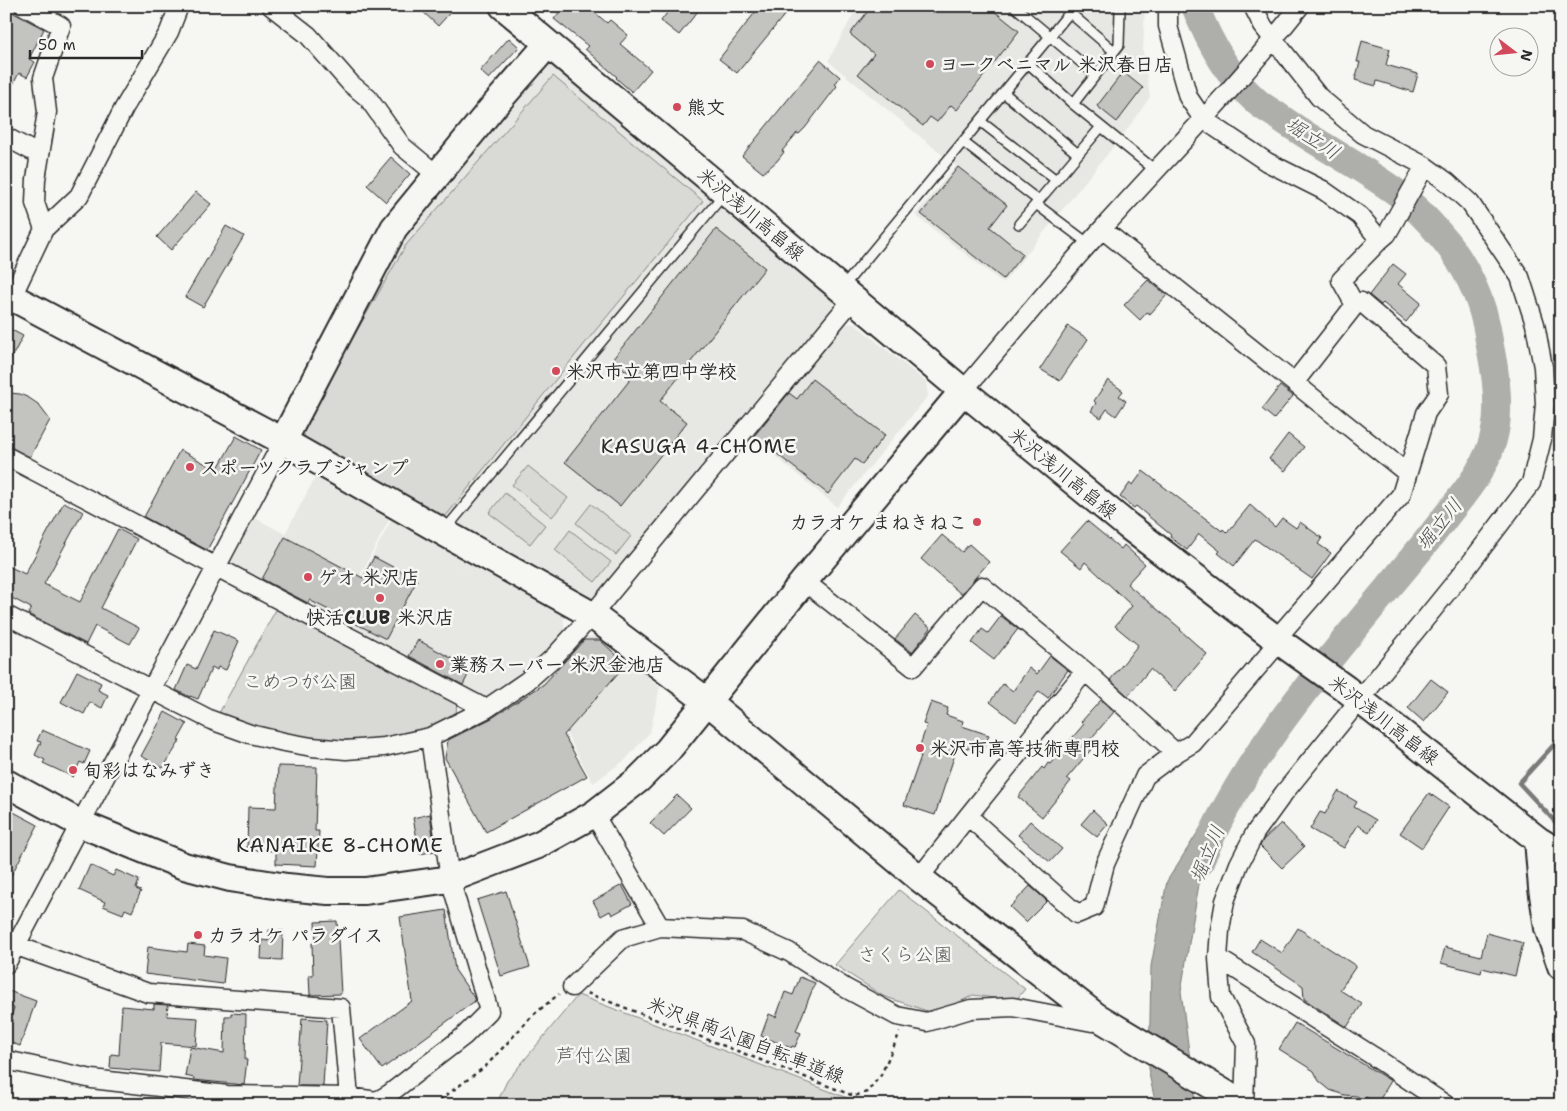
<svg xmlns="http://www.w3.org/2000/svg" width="1567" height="1111" viewBox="0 0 1567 1111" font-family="'Shantell Sans','Klee One',sans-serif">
<rect width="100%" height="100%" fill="#f6f6f2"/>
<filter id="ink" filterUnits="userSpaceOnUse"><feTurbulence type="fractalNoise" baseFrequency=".02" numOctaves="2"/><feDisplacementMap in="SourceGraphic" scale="10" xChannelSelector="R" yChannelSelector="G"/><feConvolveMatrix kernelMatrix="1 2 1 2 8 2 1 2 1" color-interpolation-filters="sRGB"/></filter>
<g filter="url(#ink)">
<path fill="#e7e7e3" d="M858,6h287l-2,45 7,46 -24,34 -123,152 -88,-68 41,-49 -128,-105z
M543,65l16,2 273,226 1,18 -237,288 -14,2 -280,-155 -6,-15 101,-193z
M840,323l15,1 71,58 2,14 -91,111 -89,-73z
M317,474l75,40 -57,110 -108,-56 26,-51 32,17z
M394,515l76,41 -10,19 10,-18 93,56 2,22 -17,20 -66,49 -146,-79z
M599,636l61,51 -10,45 -25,28 -32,23 -53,-99 40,-47z"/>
<path fill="#d9d9d5" stroke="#828280" d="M553,76l150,125 -108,130 -150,186 -137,-74 -7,-15 105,-183z
M528,466l40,32 -16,19 -40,-32z
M505,493l40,32 -15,19 -41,-31z
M591,504l40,32 -15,19 -40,-32z
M570,530l41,32 -16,20 -40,-32z
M278,606l179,91 -1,20 -29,13 -44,10h-67l-66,-15 -31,-12z
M899,890l126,99 -10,12 -42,-6 -22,12 -24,4 -44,-15 -48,-31z
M578,995l285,109v1h-367l11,-24z"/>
<path fill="#aeaeab" stroke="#7a7a78" d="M1230,781l-31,103 -18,107 15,114h-40l-7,-31 2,-108 16,-85z"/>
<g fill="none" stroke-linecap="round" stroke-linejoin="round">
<path stroke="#7a7a78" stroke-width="4.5" d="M1497,6h3
M1561,737l-42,46 42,45"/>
<path stroke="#aeaeab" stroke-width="28" d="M1195,6c14,36 32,69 61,95 8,7 18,12 26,18 37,26 78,47 114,73 18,13 33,29 47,46 20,24 36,55 43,86 2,9 3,18 5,27 5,25 9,54 4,80 -6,33 -28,59 -48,84 -24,32 -50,62 -75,92 -63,76 -135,163 -172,255"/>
</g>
<path fill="#c3c3c0" stroke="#2b2b2b" d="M417,6h39l-18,20z
M564,6h23l20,17 3,-3 18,15 -8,9 31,26 -19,22 -16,-14 1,-1 -32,-28 3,-3 -34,-27z
M672,6h30l-23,29 -18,-14z
M760,6h17l9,7 -49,60 -18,-14z
M872,6h116l31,25 -62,79 -6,-5 -14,17 -7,-5 -7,9 -65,-52 16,-20 -24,-20z
M6,9l38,20 -15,30 6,3 -8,15 -8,-4 -13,25z
M509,38l10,9 -30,32 -9,-8z
M1362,41l28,8 -4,16 32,9 -5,18 -36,-11 -1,5 -21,-6 5,-18h-3z
M820,60l20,17 -5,7 2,2 -32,42 -6,6 -2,-1 -15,18 2,1 -7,9 -14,12 -21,-17z
M1123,72l20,16 -26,34 -20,-16z
M391,157l19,17 -24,28 -19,-17z
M958,167l49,38 -17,22 33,27 -20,25 -82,-65z
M196,192l15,12 -40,46 -14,-13z
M226,226l18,10 -41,71 -18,-10z
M716,229l49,39 -105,133 27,21 -67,84 -55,-44 68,-86 -21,-16z
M1393,264l13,10 -8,10 23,19 -15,19 -23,-19 -2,2 -12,-10z
M1148,280l19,15 -17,19 -3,-2 -7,8 -16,-15z
M1068,326l20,13 -28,42 -20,-12z
M6,327l17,9 -17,32z
M812,379l73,56 -23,29 -7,-5 -27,35 -74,-58 35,-43 8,6z
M1108,380l15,11 -4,5 7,5 -10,15 -9,-7 -6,9 -10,-7 5,-8 -2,-2z
M1280,386l13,10 -19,23 -12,-10z
M10,393l10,1 9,4 9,6 12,16 -20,37 -24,-12v-45z
M1288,434l16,13 -19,24 -16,-12z
M236,436l25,14 -54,100 -63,-33 36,-67 37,20z
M1143,471l79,60 1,-2 4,4 23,-28 25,22 7,-9 14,10 4,-6 22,16 -4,6 13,9 -19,26 -57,-40 -21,27 -16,-13 2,-2 -21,-17 -12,16 -17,-13 1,-2 -35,-29 -2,2 -14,-11 10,-14 3,2z
M64,502l19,10 -39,72 36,18 38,-73 19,10 -36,69 38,20 -9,16 -35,-18 -9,18 -58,-30 3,-6 -25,-13v-30l19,9z
M1087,521l34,28 3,-4 21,19 -18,20 54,45 -1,1 27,24 -32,37 -25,-22 -22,27 -18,-16 28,-35 -23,-19 17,-20 -47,-44 -4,6 -21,-17z
M942,535l20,17 7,-8 20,18 -28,32 -40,-35z
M285,537l78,41 11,-21 43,23 -31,59 -77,-39 -1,3 -46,-24z
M915,615l16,13 -19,24 -17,-13z
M1001,616l17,13 -24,31 -22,-17 10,-14 6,4z
M214,630l25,11 -13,29 -8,-3 -1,3 -5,-3 -14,32 -8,-3v1l-14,-7 11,-25 9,4z
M418,640l53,29 -8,16 -54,-29z
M584,640h16l26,24 -62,71 23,41 -101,56 -41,-74 3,-18 44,-22 52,-34z
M1050,656l18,14 -20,28 -9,-7 -23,31 -26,-20 13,-18 10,7 16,-23 8,6z
M77,671l24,12 -3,7 10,5 -6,13 -12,-6 -6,12 -23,-12z
M1431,679l17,13 -24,30 -16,-14z
M1101,700l13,12 -26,30 6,4 -27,32 4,3 -29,36 -24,-20 24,-30 2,2 4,-6 2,1 34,-40 -3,-2z
M931,702l17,6 -2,7 17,6 -1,5 27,9 -6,18 -25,-8 -23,70 -31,-10 17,-49 -4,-2 10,-29 -4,-1z
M165,712l22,12 -9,16 2,1 -17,27 -22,-12z
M42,730l48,21 -6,13 -4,-2 -7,15 -30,-14 2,-3 -10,-5 6,-13 -4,-1z
M278,766l39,1 -2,64h4l-2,35 -41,-2v-13l-29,-1 1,-43 28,1z
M1338,791l19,11 -3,5 22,13 -7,12 -11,-7 -14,23 -34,-19 10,-17 5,2z
M1429,793l20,14 -27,41 -22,-15z
M677,795l14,13 -27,28 -14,-13z
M6,808l32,17 -32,60z
M1093,810l15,14 -11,13 -16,-13z
M430,814l5,37 -15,3 -7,-36z
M1030,821l32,28 -12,13 -32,-27z
M1281,823l23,24 -22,21 -22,-22 3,-6z
M90,865l23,11 3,-6 23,10 -3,9 5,2 -9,21 -7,-3 -2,5 -20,-8 2,-4 -26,-12z
M622,885l10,19 -20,11 -2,-4 -9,5 -8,-15z
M1030,886l17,15 -21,21 -16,-15z
M506,891l24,76 -29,9 -24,-76z
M446,910l9,60 18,26 2,5 -93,68 -22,-30 52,-38 -12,-84z
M337,921l4,73 -31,1 -1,-20h4l-1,-32h4l-1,-21z
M1298,928l58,38 -16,24 22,14 -15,23 -43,-28 -1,-13 -51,-34 8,-13 22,14z
M269,930l14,1 -1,29 -21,-1 1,-19 6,1z
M1487,933l36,10 -8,33 -33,-8 -1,5 -40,-10 4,-16 36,9z
M188,944l17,2 -1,9 22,3 -3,26 -78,-10 3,-27 39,5z
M800,977l15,6 -19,48 5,2 -6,14 -3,-1 -1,2 -30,-12 8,-22 7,3 9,-25 8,3z
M6,990l30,11 -16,45 -14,-5v-11l8,-22 -8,-3z
M154,1004l14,1 -1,11 31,2 -2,28 -35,-3 -2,29 -49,-4 1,-14 8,1 3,-49 32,3z
M231,1013l15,1 -1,46h2l-3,25 -50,-5v-2l-9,-2 5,-29 34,6 1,-37h6z
M302,1018l25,2 -4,66h-26z
M1295,1023l96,58 -14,23 -11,-7 -2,4 -7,-5 -13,-1 -14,-5 -11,-9 -5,-10 -35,-22z"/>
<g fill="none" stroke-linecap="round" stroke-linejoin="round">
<defs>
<path id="lane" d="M1014,6l82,69
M1117,6l3,4 -1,35 -46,59 82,66
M1070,13l44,38
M1028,63l45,41
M1004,93l74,61
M980,121l76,59
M963,142l76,59
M1036,204l53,40
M1019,224l82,-97
M843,287l232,-281
M444,531l280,-337"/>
<path id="street" d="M24,6l37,20 -18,52 4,34 -11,67 -1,24 9,26
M271,6l37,29 43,49 17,14 34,48 35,29
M1168,6v20l20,71 15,22 64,43 56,28 37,26 20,24
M6,137l34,18
M1102,229l305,244
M8,305l36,-76 35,-33 45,-88 45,-76 10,-26
M1294,383l61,-78 -14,-25 39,-40 7,-6 38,-68
M963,391c47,-55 92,-111 141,-164 66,-73 135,-143 196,-221
M6,456l480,253
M804,581l109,86 69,-81 103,85 91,82
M6,615l205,105 39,14 34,8 28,5 34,3 38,-3 46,-10 56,-28 41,-28 27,-24 38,-42 261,-316
M1276,639l125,-144 25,-82 13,-19 -3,-28 -75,-64 -6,3
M594,814l66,113
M968,816l109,98 17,-7 11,-43 40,-88 31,-23 17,-10 87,-102
M919,878l49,-62 117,-145
M6,942l142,51 193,15 8,89
M1218,958l155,98 73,49
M6,964l277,-523
M572,987l51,-49 37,-11 83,4 46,21 58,37 50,27 30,6 44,-13 42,-2 79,15 4,-6
M6,1060l86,19 135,16 122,2 28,4 12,-7 75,-58 25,-25 -39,-132 -20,-142
M1244,1105l2,-61 -25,-47 -3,-39 2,-28 5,-29 14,-37 16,-31 29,-40 185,-228 62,-82 11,-44 3,-35 -2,-37 -8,-43 -15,-47 -50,-74 -23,-21 -22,-16 -62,-32 -44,-37 -56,-71 -10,-20"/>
<path id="secondary" d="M503,6l460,385 165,135 148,113 70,50 192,151 23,14
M6,294l277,147 160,91 149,83 116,87 211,176 177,138 130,78 16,11
M283,441l111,-213 99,-121 55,-63
M6,783l75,41 103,42 46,12 57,9 41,4h37l85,-12 88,-34 56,-31 44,-34 30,-30 136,-169 159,-190
M1538,840l4,48 6,40 13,38"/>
</defs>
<use href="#lane" stroke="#2b2b2b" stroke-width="12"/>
<use href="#street" stroke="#2b2b2b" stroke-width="21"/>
<use href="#secondary" stroke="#2b2b2b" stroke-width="30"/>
<path stroke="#2b2b2b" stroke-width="2.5" stroke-dasharray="4 4" stroke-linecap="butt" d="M587,993l267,103 13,-4 14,-17 19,-43
M6,1098l25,7
M433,1105l53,-39 47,-51 26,-21"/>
<use href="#lane" stroke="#f6f6f2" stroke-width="9"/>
<use href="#street" stroke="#f6f6f2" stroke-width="18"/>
<use href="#secondary" stroke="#f6f6f2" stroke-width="26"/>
</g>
</g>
<g fill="#d1495b" stroke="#f6f6f2" stroke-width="2">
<circle cx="930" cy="64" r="5"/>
<circle cx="677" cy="107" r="5"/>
<circle cx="556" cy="371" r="5"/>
<circle cx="190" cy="467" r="5"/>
<circle cx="977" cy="522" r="5"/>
<circle cx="308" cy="577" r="5"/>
<circle cx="380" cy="598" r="5"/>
<circle cx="440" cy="664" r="5"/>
<circle cx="920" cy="748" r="5"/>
<circle cx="73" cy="770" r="5"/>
<circle cx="198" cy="935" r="5"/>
</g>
<g text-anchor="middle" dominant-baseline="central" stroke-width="5" stroke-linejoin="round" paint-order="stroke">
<g font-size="19" font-weight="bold" fill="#2b2b2b" stroke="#f6f6f2" text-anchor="start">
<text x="940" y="64">ヨークベニマル 米沢春日店</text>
<text x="687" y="107">熊文</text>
<text x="566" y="371">米沢市立第四中学校</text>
<text x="200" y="467">スポーツクラブジャンプ</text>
<text x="967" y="522" text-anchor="end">カラオケ まねきねこ</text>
<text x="318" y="577">ゲオ 米沢店</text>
<text x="380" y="617" text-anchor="middle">快活CLUB 米沢店</text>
<text x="450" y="664">業務スーパー 米沢金池店</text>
<text x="930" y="748">米沢市高等技術専門校</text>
<text x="83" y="770">旬彩はなみずき</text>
<text x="208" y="935">カラオケ パラダイス</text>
</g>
<g font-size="19" fill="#2b2b2b" stroke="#f6f6f2">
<text transform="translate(751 214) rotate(40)">米沢浅川高畠線</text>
<text transform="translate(1063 473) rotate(39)">米沢浅川高畠線</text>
<text transform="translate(1384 720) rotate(38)">米沢浅川高畠線</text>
<text transform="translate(746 1040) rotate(21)">米沢県南公園自転車道線</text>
</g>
<g font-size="19" fill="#565656" stroke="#f6f6f2">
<text x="300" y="681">こめつが公園</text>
<text x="905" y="954">さくら公園</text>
<text x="594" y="1055">芦付公園</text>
</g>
<g font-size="20" font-style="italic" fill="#525251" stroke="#f6f6f2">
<text transform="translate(1313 138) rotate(33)">堀立川</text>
<text transform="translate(1439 524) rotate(-51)">堀立川</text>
<text transform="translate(1207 854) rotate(-67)">堀立川</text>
</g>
<g font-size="20" letter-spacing="1" fill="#2b2b2b" stroke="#f6f6f2">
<text x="699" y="446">KASUGA 4-CHOME</text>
<text x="340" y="845">KANAIKE 8-CHOME</text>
</g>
</g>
<rect width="1567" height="1111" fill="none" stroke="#f6f6f2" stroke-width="25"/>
<rect x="12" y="12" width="1542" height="1086" fill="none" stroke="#2b2b2b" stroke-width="2" filter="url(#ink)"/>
<g transform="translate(1514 52) rotate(106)"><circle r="24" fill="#f6f6f2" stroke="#a5a5a2"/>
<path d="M0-4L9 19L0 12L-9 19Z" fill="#d1495b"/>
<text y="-8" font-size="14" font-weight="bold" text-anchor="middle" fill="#2b2b2b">N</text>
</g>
<path d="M30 50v8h112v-8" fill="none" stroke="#2b2b2b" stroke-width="2.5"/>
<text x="38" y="50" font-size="15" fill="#2b2b2b" stroke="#f6f6f2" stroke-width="4" paint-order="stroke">50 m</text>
</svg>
